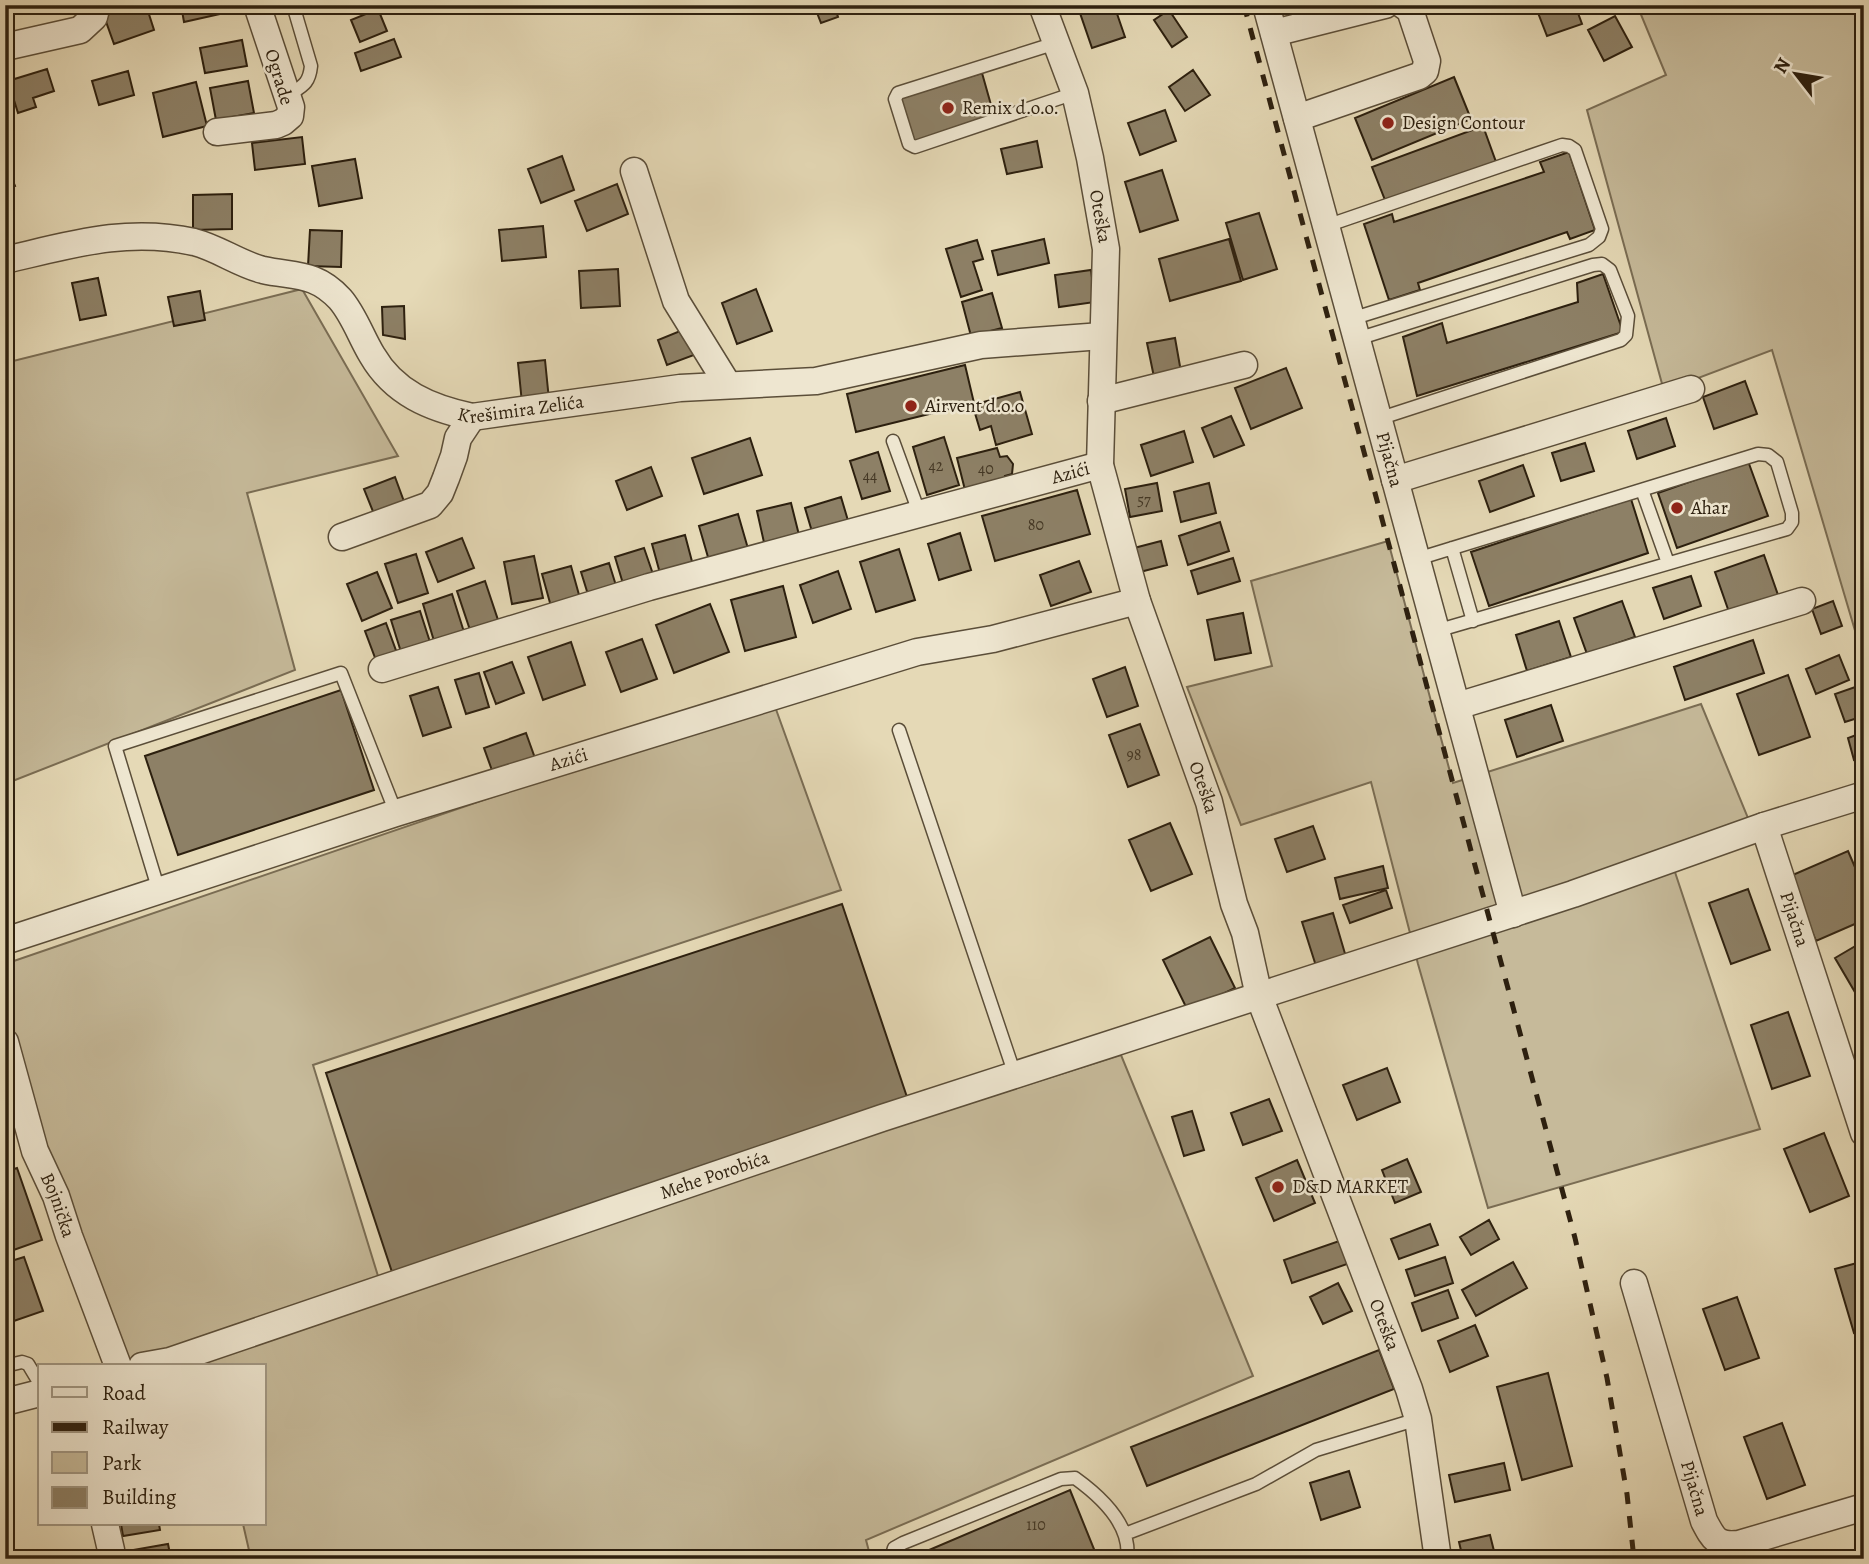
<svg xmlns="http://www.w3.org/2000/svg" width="1869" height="1564" viewBox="0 0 1869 1564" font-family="Alegreya,serif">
<rect width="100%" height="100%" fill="#e5d9b6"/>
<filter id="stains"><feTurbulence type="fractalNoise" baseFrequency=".00286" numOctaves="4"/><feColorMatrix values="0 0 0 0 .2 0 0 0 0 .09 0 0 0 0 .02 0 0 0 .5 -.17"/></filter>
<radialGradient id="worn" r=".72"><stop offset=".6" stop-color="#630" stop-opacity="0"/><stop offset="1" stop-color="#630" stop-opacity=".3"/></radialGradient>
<path fill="#c6ba9a" stroke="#7a6d54" stroke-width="2" d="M1637,5h227v656l-92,-311 -108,41 -77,-281 79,-35z
M302,289l96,167 -151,37 48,177 -290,114v-421z
M1388,541l65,242 248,-79 54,131 -85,22 90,272 -272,79 -70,-244 -47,-182 -130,43 -54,-138 85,-21 -21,-85z
M773,701l68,189 -528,175 69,224 739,-234 132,321 -387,164 5,19h-620l-8,-35h21v-158h-55l-4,-15 -93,15 -107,-308v-94z"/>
<path fill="#8d8066" stroke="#2d200f" stroke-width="2" d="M134,5h12l8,25 -40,14 -10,-28z
M181,5h37l2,9 -36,8z
M814,5h20l4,12 -17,6z
M1103,5h11l11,32 -33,11 -12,-35z
M1535,5h40l7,19 -35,12z
M378,9l9,22 -27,11 -9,-22z
M1169,10l18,27 -15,10 -18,-27z
M1615,16l17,31 -28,14 -16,-31z
M394,39l7,18 -40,14 -6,-18z
M242,40l5,26 -42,7 -5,-25z
M47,69l7,22 -21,7 3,9 -18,6 -10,-32z
M1193,70l17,25 -25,16 -16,-24z
M128,71l6,24 -35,10 -7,-24z
M982,73l13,46 -81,24 -14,-46z
M1454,77l17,42 -99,41 -17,-42z
M248,81l6,32 -38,7 -6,-32z
M196,82l11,44 -44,11 -10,-44z
M1165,110l11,31 -36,14 -12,-32z
M1483,126l13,36 -111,38 -13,-33z
M302,137l3,27 -50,6 -3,-27z
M1037,141l5,26 -35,7 -6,-25z
M1569,152l26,78 -25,9 -3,-7 -149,51 2,7 -31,10 -25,-76 28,-10 2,8 150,-50 -4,-10z
M562,156l12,34 -33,13 -13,-34z
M355,159l7,39 -43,8 -7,-40z
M5,162l10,24 -10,4z
M1162,170l16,50 -38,12 -15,-50z
M617,184l11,30 -41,17 -12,-30z
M232,194v35l-39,1v-35z
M1259,213l18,56 -34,11 -17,-57z
M543,226l3,31 -44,4 -3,-31z
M310,230l32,1 -1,36 -33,-1z
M1044,239l5,24 -51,12 -6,-24z
M1229,239l12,42 -71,20 -11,-42z
M977,240l6,19 -10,3 9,28 -21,7 -15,-48z
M618,269l2,37 -39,2 -2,-37z
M1091,270l4,32 -36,5 -4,-32z
M1603,274l20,58 -206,64 -14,-59 39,-14 5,20 131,-41 -1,-19z
M98,278l8,37 -26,5 -8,-37z
M756,289l16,42 -35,13 -15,-41z
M200,291l5,29 -31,6 -6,-29z
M992,293l10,35 -31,8 -9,-34z
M404,306l1,33 -22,-4 -1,-28z
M685,329l9,26 -27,10 -9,-25z
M1175,338l6,34 -27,5 -7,-34z
M545,360l4,40 -27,3 -4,-40z
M965,365l9,38 -118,29 -9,-38z
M1286,368l16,40 -51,21 -16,-41z
M1745,381l12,33 -43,15 -11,-32z
M1020,392l12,42 -36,11 -5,-19 -11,4 -6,-20 7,-2 -1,-5z
M1231,416l13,29 -30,12 -12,-29z
M1666,418l9,28 -38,13 -9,-28z
M1184,431l9,31 -42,14 -10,-31z
M944,437l15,48 -32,10 -14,-48z
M750,438l12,37 -58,19 -12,-36z
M1585,443l9,28 -33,10 -9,-28z
M997,448l3,9 7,-1 6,8 -1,10 -7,2 2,8 -41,10 -9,-36z
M878,452l12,39 -28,8 -12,-38z
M1748,461l20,55 -91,32 -19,-55z
M1523,465l11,31 -44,16 -11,-31z
M651,467l11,29 -35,14 -11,-29z
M395,477l11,30 -30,12 -12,-30z
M1157,483l5,28 -32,6 -5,-28z
M1209,483l7,30 -35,9 -7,-30z
M1077,490l13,44 -95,27 -13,-45z
M841,497l8,27 -36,11 -8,-27z
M1631,499l17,54 -159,53 -18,-54z
M791,503l9,36 -35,8 -8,-36z
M738,514l11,38 -39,12 -11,-38z
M1220,522l9,29 -41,14 -9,-29z
M960,533l11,37 -32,10 -11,-36z
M685,535l9,34 -33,8 -9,-33z
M462,538l12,30 -36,14 -12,-30z
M1161,541l6,24 -27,7 -6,-24z
M644,548l10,29 -30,10 -9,-30z
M899,549l16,51 -39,12 -16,-50z
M416,554l12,39 -30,10 -13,-39z
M1764,555l14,40 -49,17 -14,-40z
M534,556l9,42 -31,6 -8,-42z
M1233,558l7,23 -42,13 -7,-23z
M1079,561l12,31 -40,14 -11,-31z
M609,563l9,29 -28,9 -9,-29z
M571,566l10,36 -29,8 -10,-36z
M838,571l13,38 -38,14 -13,-38z
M377,572l15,36 -30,13 -15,-37z
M1691,576l10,30 -37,13 -11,-31z
M485,581l13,39 -28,10 -13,-39z
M783,586l13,51 -51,14 -14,-51z
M452,594l12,38 -30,9 -11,-37z
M1622,601l13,36 -48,17 -13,-36z
M1833,601l9,25 -21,8 -9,-25z
M710,604l19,48 -55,21 -18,-48z
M420,611l10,31 -29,10 -10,-32z
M1243,613l8,40 -36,7 -8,-40z
M1559,621l12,36 -44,14 -11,-36z
M386,623l12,33 -21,7 -12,-32z
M642,639l15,40 -36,13 -15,-40z
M1753,640l11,33 -79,27 -11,-33z
M571,642l14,43 -42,15 -15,-43z
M1839,655l10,25 -33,14 -10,-25z
M512,662l12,31 -28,11 -12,-32z
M1125,667l13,39 -31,11 -14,-38z
M479,673l10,34 -23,7 -11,-34z
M1788,675l22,62 -51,18 -22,-61z
M1864,684v32l-19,6 -10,-28z
M438,687l13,40 -28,9 -13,-40z
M341,690l33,100 -196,65 -33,-99z
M1551,705l12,36 -46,16 -12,-37z
M1140,724l19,51 -31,12 -19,-52z
M1864,732v26l-10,2 -6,-22z
M526,733l10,28 -42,15 -10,-28z
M1170,823l22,51 -41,17 -22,-51z
M1313,826l12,33 -38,13 -12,-33z
M1848,851l16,37v32l-48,21 -28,-64z
M1383,866l5,22 -48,11 -5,-21z
M1748,889l22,61 -39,14 -22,-61z
M1386,890l6,18 -42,15 -7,-18z
M842,904l65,193 -515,175 -66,-199z
M1333,913l13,44 -30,9 -14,-44z
M1210,937l25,51 -47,23 -25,-51z
M1864,941v55l-5,3 -24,-41z
M1788,1012l22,64 -38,13 -21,-64z
M1387,1068l13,34 -43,18 -14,-35z
M1269,1099l13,32 -39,14 -12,-32z
M1192,1111l12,39 -20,6 -12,-39z
M1824,1133l25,63 -39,16 -26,-63z
M1407,1159l14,33 -26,11 -13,-33z
M1297,1160l18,43 -41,18 -18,-43z
M17,1168l25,72 -37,13v-81z
M1489,1220l10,19 -28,16 -11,-18z
M1430,1224l8,21 -39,14 -8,-20z
M1345,1239l8,23 -61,21 -8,-23z
M24,1257l19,54 -38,13v-61z
M1445,1257l8,26 -38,13 -9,-26z
M1864,1261v69l-10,3 -19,-64z
M1513,1262l14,26 -51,28 -14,-26z
M1338,1283l14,28 -29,13 -13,-27z
M1448,1290l10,28 -36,13 -10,-28z
M1737,1297l22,61 -34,12 -22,-61z
M1475,1325l13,31 -38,16 -12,-31z
M1379,1350l15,39 -247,97 -16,-39z
M1548,1373l24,93 -50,14 -25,-93z
M1782,1423l23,62 -38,14 -23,-62z
M1504,1463l6,27 -55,12 -6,-27z
M1349,1471l11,36 -39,13 -11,-37z
M1070,1490l28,69h-190z
M121,1524h38l1,6 -37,6z
M1490,1535l6,24h-33l-4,-17z
M168,1544l3,15h-36l-2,-9z"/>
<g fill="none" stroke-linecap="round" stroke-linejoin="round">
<defs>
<path id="lane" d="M1056,43l-158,50 -3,6 14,45 6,3 160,-54
M287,96c15,-10 22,-11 24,-30l-18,-61
M1326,226l236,-81 7,1 6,4 27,79 -3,8 -10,8 -238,74
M1357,339l236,-74 9,-1 8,6 18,46 -2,19 -5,5 -243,79
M893,441l27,74
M1642,490l26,73
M1452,548l21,73
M1417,559l341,-105 10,1 9,7 15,51v9l-5,7 -351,102
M899,730l116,345
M159,891l-44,-145 226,-73 55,140
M5,1366l17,-4 6,2 12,20
M1125,1534l131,-50 60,-34 102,-31
M891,1559l3,-11 9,-5 158,-64 14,-1c25,18 57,47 52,81"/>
<g id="street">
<path id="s1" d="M1042,5l33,88 15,65 16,91 -6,216 37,136 72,201 25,102 11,29 14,63 150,393 9,30 20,140"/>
<path id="s2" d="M1266,5l247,909"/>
<path d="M1274,33l111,-28"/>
<path d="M5,47l75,-17 14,-13 3,-12"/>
<path d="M1297,118l122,-42 6,-5 2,-10 -17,-51 -7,-5"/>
<path d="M217,132l59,-7 7,-3 7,-6 1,-9 -34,-102"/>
<path d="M634,171l42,130 52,84"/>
<path id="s3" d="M5,260c65,-15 121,-33 189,-18 24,6 45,22 69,28 32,7 52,2 77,29 14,16 21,38 32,56 22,38 58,53 100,62l208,-29 136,-7 165,-36 121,-9"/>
<path d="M1101,401l143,-36"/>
<path d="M1395,480l296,-91"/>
<path d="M342,537l88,-32 10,-12 6,-15 8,-22 4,-18 14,-21"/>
<path id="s4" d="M382,669l267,-82 451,-122"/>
<path d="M1457,706l345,-105"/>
<path id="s5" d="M1764,826l100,307"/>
<path id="s6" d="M5,941l391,-128 521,-161 76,-13 144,-38"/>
<path id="s7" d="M5,1042l30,109 21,45 13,40 49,130"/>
<path id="s8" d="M1634,1283l70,238c10,19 13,25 35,23l125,-37"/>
<path id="s9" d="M142,1366l28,-5 712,-243 691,-224 191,-68 100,-31"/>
<path d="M5,1402l35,-9"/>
<path d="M105,1524l6,26"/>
</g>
</defs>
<use href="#lane" stroke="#5b4e39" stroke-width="15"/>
<use href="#street" stroke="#5b4e39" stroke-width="29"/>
<use href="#lane" stroke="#eee6d0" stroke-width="12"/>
<use href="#street" stroke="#eee6d0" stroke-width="26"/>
<path stroke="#2d200f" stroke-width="5" stroke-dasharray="12 12" stroke-linecap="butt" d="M1244,5l331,1233 32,140 20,116 7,65"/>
</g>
<g fill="#8f2418" stroke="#eee6d0" stroke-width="2.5">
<circle cx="948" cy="108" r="7"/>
<circle cx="1388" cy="123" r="7"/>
<circle cx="911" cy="406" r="7"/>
<circle cx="1677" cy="508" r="7"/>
<circle cx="1278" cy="1187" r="7"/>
</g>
<g text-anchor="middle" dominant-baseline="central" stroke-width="5" stroke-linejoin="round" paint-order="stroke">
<g font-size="16" fill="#453825">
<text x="936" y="466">42</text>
<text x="986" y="469">40</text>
<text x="870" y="476">44</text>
<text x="1144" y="500">57</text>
<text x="1036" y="525">80</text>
<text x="1134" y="755">98</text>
<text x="1036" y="1525">110</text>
</g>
<g font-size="19" fill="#2d200f" stroke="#eee6d0">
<text transform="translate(279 77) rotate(73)">Ograde</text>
<text stroke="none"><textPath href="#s1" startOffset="220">Oteška</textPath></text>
<text stroke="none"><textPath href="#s3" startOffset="586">Krešimira Zelića</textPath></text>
<text stroke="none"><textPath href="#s2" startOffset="471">Pijačna</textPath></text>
<text stroke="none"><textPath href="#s4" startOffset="716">Azići</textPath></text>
<text stroke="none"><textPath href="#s6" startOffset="592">Azići</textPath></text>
<text stroke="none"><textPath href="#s1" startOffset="808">Oteška</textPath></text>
<text stroke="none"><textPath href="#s5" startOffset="98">Pijačna</textPath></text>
<text stroke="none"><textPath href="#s9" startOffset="604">Mehe Porobića</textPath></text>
<text stroke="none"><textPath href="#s7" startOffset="172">Bojnička</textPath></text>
<text stroke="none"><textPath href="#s1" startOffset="1376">Oteška</textPath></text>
<text stroke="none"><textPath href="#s8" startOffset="214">Pijačna</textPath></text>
</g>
<g font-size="19" fill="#2d200f" stroke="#eee6d0" text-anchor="start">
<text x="962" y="108">Remix d.o.o.</text>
<text x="1402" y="123">Design Contour</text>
<text x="925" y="406">Airvent d.o.o</text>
<text x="1691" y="508">Ahar</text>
<text x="1292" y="1187">D&amp;D MARKET</text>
</g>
</g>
<rect width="1869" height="1564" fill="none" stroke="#e5d9b6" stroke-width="28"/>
<rect x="7" y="7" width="1855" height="1550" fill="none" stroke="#2d200f" stroke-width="3.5"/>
<rect x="14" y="14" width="1841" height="1536" fill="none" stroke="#2d200f" stroke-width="2"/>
<rect x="38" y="1364" width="228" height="161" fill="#eee6d0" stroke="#a19783" stroke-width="2"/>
<rect x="52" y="1387" width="35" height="10" fill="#eee6d0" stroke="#a19783" stroke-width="2"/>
<text x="102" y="1400" font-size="21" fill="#2d200f">Road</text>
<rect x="52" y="1422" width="35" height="10" fill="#2d200f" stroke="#a19783" stroke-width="2"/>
<text x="102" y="1434" font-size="21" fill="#2d200f">Railway</text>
<rect x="52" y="1452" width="35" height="21" fill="#c6ba9a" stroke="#a19783" stroke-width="2"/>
<text x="102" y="1470" font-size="21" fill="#2d200f">Park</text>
<rect x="52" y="1487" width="35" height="21" fill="#8d8066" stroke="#a19783" stroke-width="2"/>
<text x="102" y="1504" font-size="21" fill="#2d200f">Building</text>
<g transform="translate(1796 74) rotate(301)" stroke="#eee6d0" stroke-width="5" paint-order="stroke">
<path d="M0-5L12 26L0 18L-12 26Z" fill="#2d200f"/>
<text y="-10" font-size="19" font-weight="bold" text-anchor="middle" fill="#2d200f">N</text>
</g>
<rect width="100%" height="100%" filter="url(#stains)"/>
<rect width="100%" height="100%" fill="url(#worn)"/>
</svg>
